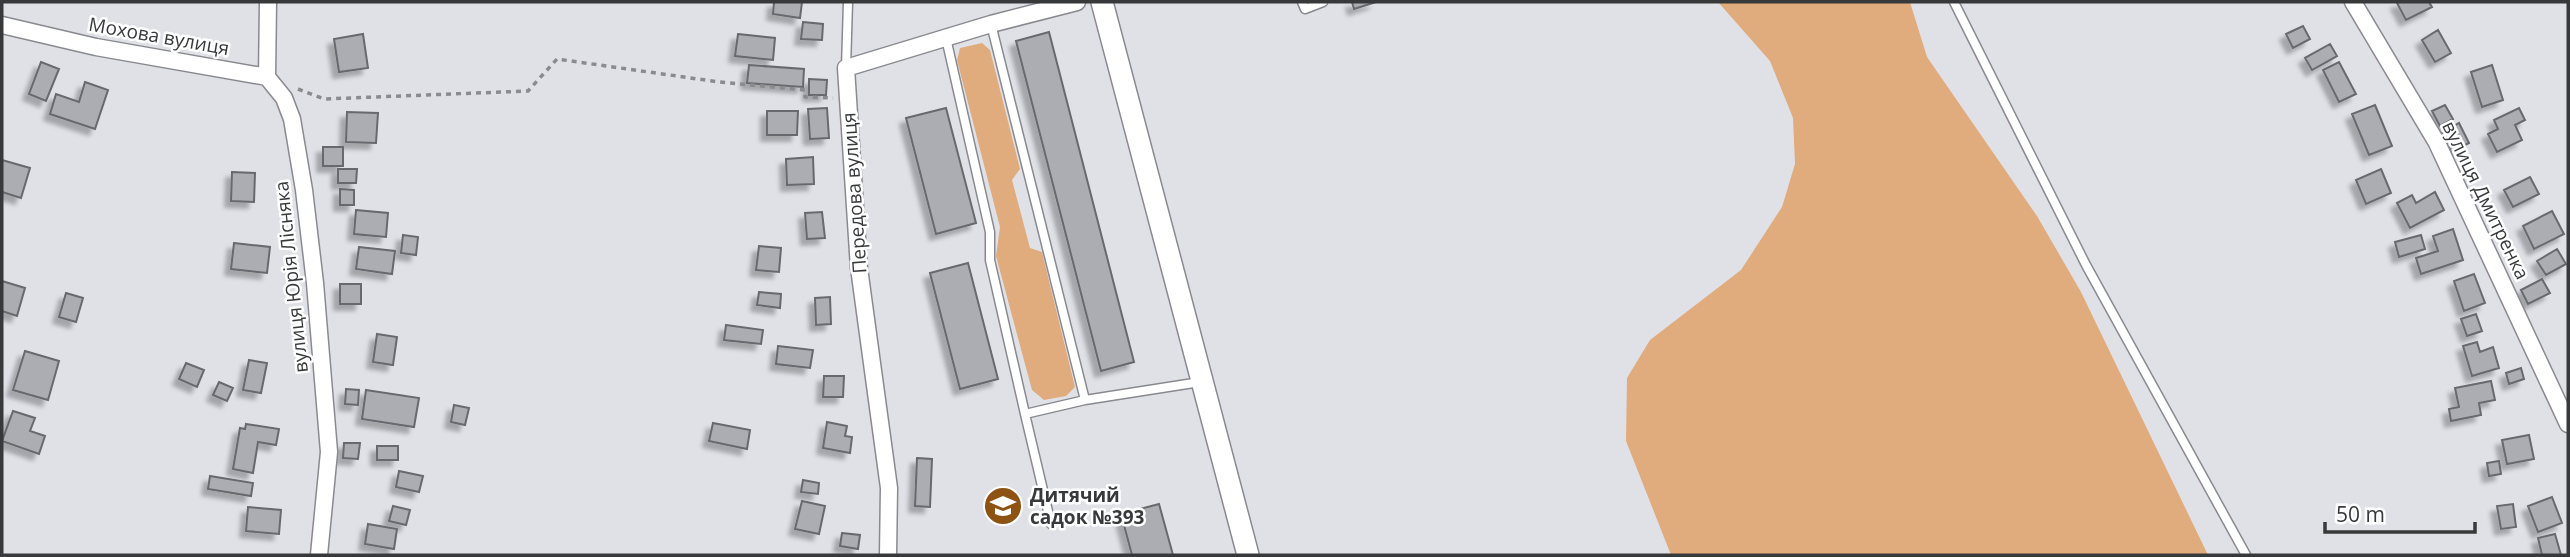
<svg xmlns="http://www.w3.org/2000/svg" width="2570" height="557" viewBox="0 0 2570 557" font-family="'Open Sans',sans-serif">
<defs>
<filter id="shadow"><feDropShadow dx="-6" dy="6" stdDeviation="2" flood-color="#0004"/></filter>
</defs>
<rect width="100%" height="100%" fill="#e0e1e7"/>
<path fill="#e0ab7d" d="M1718,2h192l17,55 110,159 44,76 127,263h-537l-45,-114 1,-63 23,-38 91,-70 41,-63 13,-43 -2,-46 -23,-57z
M982,43l8,7 30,119 -8,11 18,68 12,4 33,135 -9,9 -22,4 -12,-10 -36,-134 4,-29 -43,-167 3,-12z"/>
<path fill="#acadb3" stroke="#68696e" stroke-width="2" filter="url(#shadow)" d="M774,2h28l-2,16 -27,-4z
M1352,2h24l-22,7z
M2400,2h29l3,5 -26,13 -9,-17z
M803,22l20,2 -1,16 -21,-1z
M2303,26l7,13 -17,9 -7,-14z
M2438,30l13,23 -16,9 -13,-22z
M1049,32l85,330 -33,9 -85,-330z
M363,34l5,34 -29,4 -5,-33z
M738,34l37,4 -2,22 -38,-4z
M2330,44l7,12 -25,14 -7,-12z
M41,62l18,7 -13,32 -17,-7z
M2339,62l17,32 -17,8 -16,-32z
M749,65l55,4 -1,18 -56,-4z
M2492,65l11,35 -21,7 -11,-35z
M809,79l18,1 -1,15h-17z
M85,82l23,8 -13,39 -45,-15 6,-20 23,8z
M2375,105l17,41 -23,9 -17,-41z
M2445,105l8,14 -13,7 -8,-15z
M827,108l2,30 -19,1 -2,-30z
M946,108l30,115 -40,11 -30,-116z
M2519,108l6,12 -10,5 7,15 -25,12 -9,-18 10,-5 -4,-9z
M767,111h31l-1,24h-30z
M347,112l31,1 -2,30 -30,-1z
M2459,123l10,20 -18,9 -9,-19z
M323,147h20v19h-20z
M813,157l1,27 -27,1 -1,-26z
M2,160l28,8 -9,30 -19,-6z
M338,169h19l-1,14h-18z
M2381,169l10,24 -25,11 -10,-24z
M232,172l23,1 -1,29 -23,-1z
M2530,177l9,17 -26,13 -9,-17z
M340,189l14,1v15h-14z
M2435,192l9,18 -34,18 -13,-25 15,-8 4,8z
M356,210l32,3 -2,24 -32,-3z
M2552,211l12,23 -30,15 -11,-23z
M822,212l3,26 -18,1 -2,-26z
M2453,229l10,31 -42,14 -5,-16 22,-7 -5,-15z
M403,235l15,2 -2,18 -15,-2z
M2421,235l4,14 -26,8 -4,-15z
M234,243l36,4 -3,26 -36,-4z
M759,246l22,2 -2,24 -23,-2z
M359,247l36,4 -3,23 -36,-5z
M2557,249l9,15 -20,11 -9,-14z
M968,263l30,116 -38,10 -30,-116z
M2474,274l11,29 -21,8 -10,-30z
M2542,279l8,14 -22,11 -7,-14z
M2,281l23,7 -8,28 -15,-5z
M340,284h21v20h-21z
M759,292l22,2 -1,14 -23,-3z
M66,293l17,5 -7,24 -17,-5z
M830,297l1,27 -15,1 -1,-27z
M2476,314l6,17 -15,5 -6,-17z
M726,325l37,5 -2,14 -37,-4z
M377,334l20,3 -4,28 -20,-3z
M2477,342l3,10 13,-5 6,21 -27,8 -9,-30z
M778,346l35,4 -3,18 -34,-4z
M25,351l34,10 -11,39 -35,-10z
M249,360l18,3 -6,30 -18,-3z
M186,363l18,7 -7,17 -18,-8z
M2521,368l3,11 -15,5 -3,-11z
M824,376h20l-1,21h-20z
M2491,381l4,19 -16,3 2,12 -30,6 -2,-12 10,-2 -4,-19z
M219,382l14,6 -6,13 -14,-6z
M346,389l13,1 -1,15 -13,-1z
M366,390l53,8 -5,29 -52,-8z
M454,405l15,3 -4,17 -14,-3z
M13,411l22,7 -5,13 15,5 -6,18 -37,-13z
M827,422l20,4 -2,10 7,1 -2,16 -27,-5z
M713,423l37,7 -3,19 -38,-8z
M246,424l33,5 -3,16 -18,-3 -5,31 -20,-4 7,-41 5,1z
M2529,435l5,24 -27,5 -5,-24z
M344,443h16l-2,16 -15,-1z
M377,446h21v14h-21z
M917,458l15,1 -2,48 -15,-1z
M2499,461l2,13 -12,2 -2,-13z
M399,471l24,5 -4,16 -23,-5z
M210,476l43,7 -2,13 -43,-7z
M803,480l16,3 -1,11 -17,-2z
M2552,497l10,26 -24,9 -10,-26z
M802,501l23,5 -6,28 -24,-5z
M1159,504l14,51h-41l-11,-41z
M2513,504l3,23 -15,2 -4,-23z
M393,506l17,4 -4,15 -17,-4z
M248,507l33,3 -2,24 -33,-3z
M368,524l29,5 -3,20 -29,-5z
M842,533l18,2 -2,14 -18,-3z
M2555,534l6,21h-19l-4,-17z"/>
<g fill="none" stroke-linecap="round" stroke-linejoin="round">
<defs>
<path id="service" d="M1302,2l3,7 18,-7
M1954,2l132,263 160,290
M991,24l94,376
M946,38l44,194v28l35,154 60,-14 115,-18
M846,68l2,-66
M1025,414l26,110"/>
<path id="minor" d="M268,2l-1,75 17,21 8,21 12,71 11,93 14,169 -10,103
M2353,2l84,141 131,281
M2,25l94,22 171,30
M888,555l1,-67 -30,-220 -13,-200 145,-44 86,-22"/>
<path id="tertiary" d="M1102,2l146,553"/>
</defs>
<use href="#service" stroke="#898a90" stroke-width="11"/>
<use href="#minor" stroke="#898a90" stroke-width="19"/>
<use href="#tertiary" stroke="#898a90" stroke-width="24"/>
<path stroke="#8a8b8e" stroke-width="3.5" stroke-dasharray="5 5" stroke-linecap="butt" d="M298,89l26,10 204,-8 29,-32 162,23 86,8v7l28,1"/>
<use href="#service" stroke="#fff" stroke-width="8"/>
<use href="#minor" stroke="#fff" stroke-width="16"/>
<use href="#tertiary" stroke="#fff" stroke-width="21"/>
</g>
<defs>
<symbol id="school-disc" viewBox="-11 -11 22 22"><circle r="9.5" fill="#8e5312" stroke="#fff"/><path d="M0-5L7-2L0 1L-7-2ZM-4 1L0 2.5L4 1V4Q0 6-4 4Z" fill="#fff"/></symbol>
</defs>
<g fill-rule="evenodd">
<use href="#school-disc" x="981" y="484" width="44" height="44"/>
</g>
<g text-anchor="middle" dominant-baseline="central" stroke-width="5" stroke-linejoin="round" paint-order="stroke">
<g font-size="19" fill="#38393b" stroke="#fff">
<text transform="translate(159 36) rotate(10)">Мохова вулиця</text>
<text transform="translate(854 193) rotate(-94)">Передова вулиця</text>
<text transform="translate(2486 200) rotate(64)">вулиця Дмитренка</text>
<text transform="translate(291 277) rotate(-96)">вулиця Юрія Лісняка</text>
</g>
<g font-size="19" font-weight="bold" fill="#38393b" stroke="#fff" text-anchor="start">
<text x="1030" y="495">Дитячий<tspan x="1030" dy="22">садок №393</tspan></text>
</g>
</g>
<rect width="2570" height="557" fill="none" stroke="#38393b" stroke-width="7"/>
<path d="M2325 522v10h150v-10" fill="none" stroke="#38393b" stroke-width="3.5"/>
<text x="2336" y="522" font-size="21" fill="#38393b" stroke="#ffffff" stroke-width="5" paint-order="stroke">50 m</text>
</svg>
